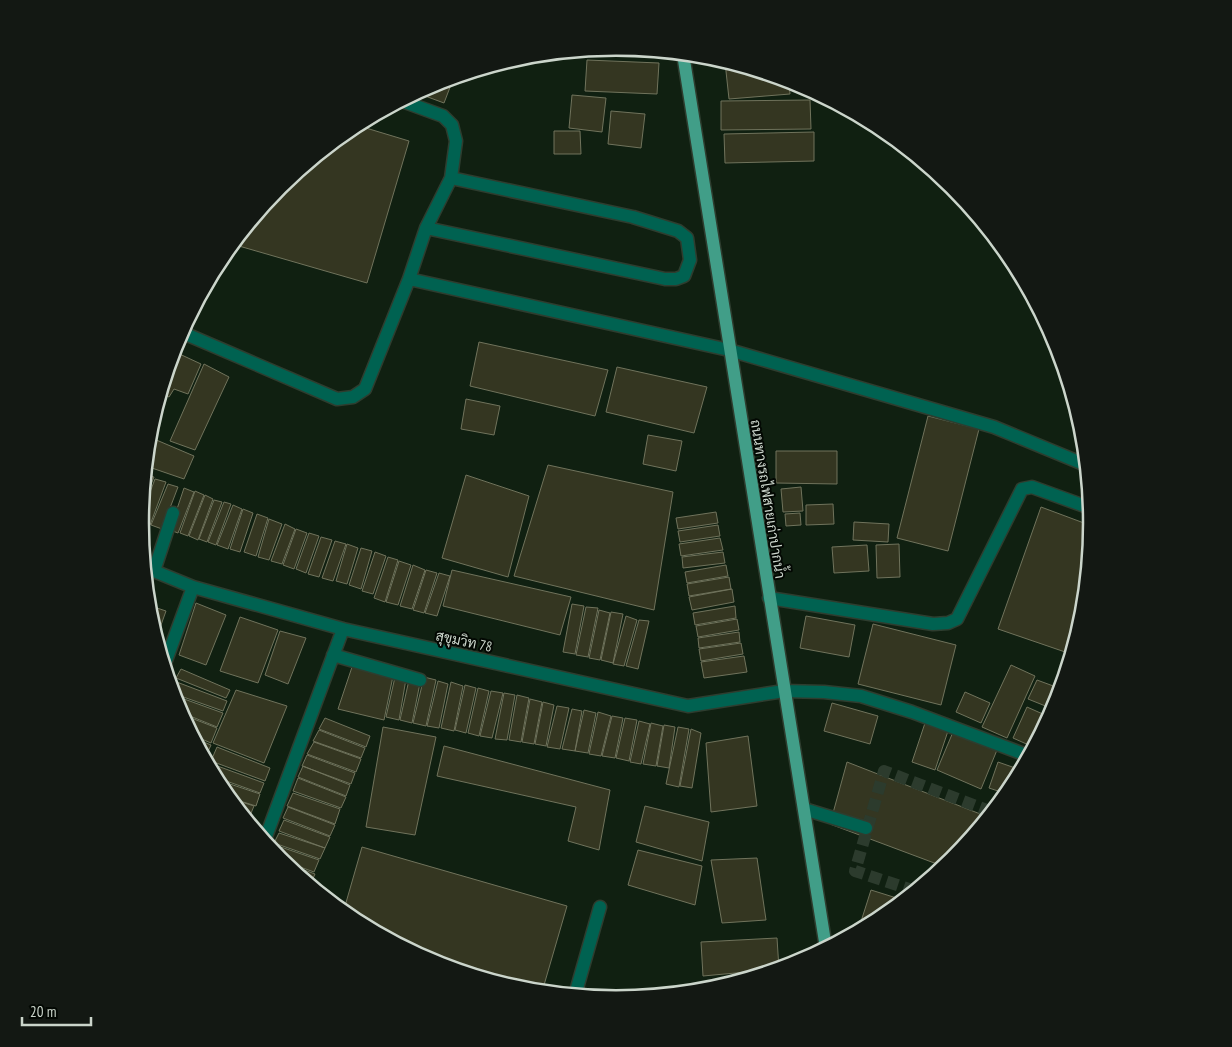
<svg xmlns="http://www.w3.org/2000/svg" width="1232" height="1047" viewBox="0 0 1232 1047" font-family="'PT Sans Narrow',Sarabun,sans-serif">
<rect width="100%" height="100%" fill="#102011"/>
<path fill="#343621" stroke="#70735c" d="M620,48v8l-37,-1v-4z
M587,60l72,3 -2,31 -72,-3z
M725,62l64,19 1,13 -61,5z
M447,80l5,2 -8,21 -27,-10z
M572,95l34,3 -4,34 -33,-4z
M810,100l1,29 -90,1v-29z
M611,111l34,3 -4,34 -33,-4z
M356,125l53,16 -42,142 -135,-39 48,-57z
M554,131h26l1,23h-27z
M814,132v29l-89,2 -1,-29z
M479,342l129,28 -13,46 -125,-30z
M173,351l28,13 -13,30 -14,-5 -5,8 -9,-4z
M204,364l25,13 -34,73 -25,-9z
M617,367l90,20 -13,46 -88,-21z
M466,399l34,7 -6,29 -33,-6z
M928,416l51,13 -31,122 -51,-13z
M152,421l6,2 -9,21v-14z
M648,435l34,6 -6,30 -33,-7z
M154,439l40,17 -10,23 -38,-13z
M776,451h61v33l-61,-1z
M548,465l125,27 -19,118 -140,-34z
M145,475l9,2 -13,33z
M466,475l63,21 -21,81 -66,-19z
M155,479l11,3 -16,43 -10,-3 1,-6z
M168,484l10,3 -16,42 -11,-4z
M801,487l2,24 -20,1 -2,-23z
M184,488l10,4 -16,41 -8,-3z
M195,491l9,4 -16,41 -8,-3z
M205,495l8,4 -15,41 -9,-4z
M214,500l8,2 -15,40 -8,-3z
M224,502l7,2 -15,41 -8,-3z
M833,504l1,20 -28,1v-20z
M233,505l9,4 -14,40 -11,-4z
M1041,507l51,19 -9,91 -12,37 -73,-25z
M243,509l10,4 -13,39 -10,-3z
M716,512l2,11 -40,6 -2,-11z
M800,513l1,12 -15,1 -1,-12z
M257,514l11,4 -12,38 -12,-4z
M269,519l13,5 -13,36 -11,-3z
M854,522l35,2 -1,18 -35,-2z
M285,524l10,5 -13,35 -11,-3z
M718,525l2,11 -40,6 -2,-11z
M296,529l11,4 -13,36 -11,-4z
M309,533l10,3 -13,37 -10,-4z
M321,537l11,3 -13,37 -11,-3z
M720,538l3,12 -42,6 -2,-12z
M335,541l11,3 -13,37 -11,-3z
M347,544l11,4 -11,36 -11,-3z
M899,544l1,33 -23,1 -1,-33z
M867,545l2,26 -35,2 -2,-26z
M361,548l11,3 -11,38 -12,-4z
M375,552l11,4 -13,38 -11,-3z
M723,552l2,11 -42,5 -1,-11z
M388,557l10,3 -13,42 -11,-4z
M399,561l12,4 -13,40 -12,-3z
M413,565l12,5 -13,39 -12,-3z
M726,565l2,11 -41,7 -2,-11z
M426,570l11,3 -13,40 -11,-3z
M452,570l119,27 -11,38 -117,-29z
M439,573l11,3 -13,40 -12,-3z
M729,577l2,12 -42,7 -2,-12z
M732,589l2,13 -42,8 -3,-13z
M196,603l30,12 -20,50 -27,-10z
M572,604l12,2 -9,48 -12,-2z
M148,605l18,6 -10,28 -7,-23z
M735,606l1,12 -41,7 -2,-12z
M586,607l12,1 -10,49 -12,-2z
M599,610l11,3 -10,47 -11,-2z
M611,612l12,2 -10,49 -12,-3z
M626,616l11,4 -13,46 -11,-2z
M806,616l49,9 -6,32 -49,-9z
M240,617l38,13 -20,53 -38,-12z
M737,619l2,11 -41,7 -2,-11z
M639,620l10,1 -11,48 -12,-3z
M873,624l83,21 -15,60 -83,-21z
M280,631l26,7 -18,46 -23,-9z
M739,632l1,10 -41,6 -1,-10z
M741,643l2,11 -42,7 -2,-12z
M744,656l3,16 -43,6 -3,-16z
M353,664l40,12 -9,44 -46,-11z
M1011,665l24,11 -28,62 -25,-11z
M181,669l49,21 -4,8 -50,-20z
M395,677l11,2 -7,41 -13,-3z
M424,677l12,3 -10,46 -13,-3z
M409,680l11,3 -8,40 -12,-3z
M1037,680l19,7 -8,20 -20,-8z
M174,681l53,20 -4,10 -51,-18 -2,-6z
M438,681l10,3 -9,44 -12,-2z
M451,682l12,4 -9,45 -13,-3z
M465,685l11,3 -10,45 -11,-3z
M478,688l11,3 -10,45 -11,-3z
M236,690l51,16 -23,57 -51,-20z
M491,691l12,2 -11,45 -12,-2z
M965,692l25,11 -9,20 -25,-11z
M504,693l11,2 -8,45 -12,-1z
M173,695l50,18 -6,14 -37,-15z
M517,695l12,3 -8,44 -12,-2z
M530,699l12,3 -8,42 -12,-2z
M543,702l11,3 -8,41 -11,-2z
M832,703l46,13 -8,28 -46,-13z
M557,706l12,2 -9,41 -13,-2z
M1027,707l18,8 -14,31 -18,-8z
M572,709l10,2 -7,40 -13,-2z
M584,710l12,3 -8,40 -13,-2z
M598,712l13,4 -10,40 -12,-2z
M181,714l36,14 -6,15 -19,-8z
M612,716l11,2 -8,40 -13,-2z
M325,718l45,18 -4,11 -47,-18z
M625,718l12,2 -8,41 -13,-3z
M926,720l23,8 -14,42 -23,-8z
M639,721l11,3 -9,40 -11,-2z
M651,723l12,3 -7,40 -13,-2z
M664,725l11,2 -6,41 -12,-2z
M383,727l53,10 -21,98 -49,-8z
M678,727l11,2 -10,58 -13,-3z
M691,729l10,4 -9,55 -12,-2z
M319,730l46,18 -4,10 -48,-17z
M953,732l44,18 -16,39 -44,-19z
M748,736l9,70 -46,6 -5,-69z
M194,738l17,7 -5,11 -3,-1z
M314,742l47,17 -5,13 -49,-18z
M444,746l166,44 -11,60 -31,-9 8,-34 -139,-31z
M217,747l53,21 -5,13 -54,-20z
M307,755l48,18 -4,11 -49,-18z
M847,762l141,55 -43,50 -115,-43z
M998,762l23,8 -14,24 -18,-6z
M212,764l52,19 -4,10 -45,-16 -6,-10z
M303,766l47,19 -4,11 -48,-19z
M298,778l48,19 -5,11 -48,-17z
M215,779l45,15 -4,12 -29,-9z
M293,793l47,16 -5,15 -48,-18z
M229,798l25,8 -5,12 -6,-2z
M645,806l64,16 -7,39 -66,-19z
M288,807l47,18 -5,11 -47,-18z
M284,820l46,17 -5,11 -46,-17z
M279,833l46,15 -5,11 -46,-16z
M275,845l44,15 -5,12 -36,-13 -6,-8z
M362,847l205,59 -25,86 -19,-2 -89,-27 -83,-44 -8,-6z
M638,850l64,16 -7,39 -67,-20z
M757,858l9,62 -44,3 -11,-63z
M280,861l35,13 -5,11z
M871,890l32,10 -23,19 -22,12z
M777,938l2,31 -76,7 -2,-34z
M746,979l-37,11 -6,1 -1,-6z"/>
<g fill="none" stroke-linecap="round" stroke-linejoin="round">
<path stroke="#2c3b2d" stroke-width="12" stroke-dasharray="12 6" stroke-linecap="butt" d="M915,891l-60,-20 29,-100 108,41"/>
<defs>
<path id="minor" d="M426,228l239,51h11l8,-3 6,-16 -3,-22 -9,-7 -45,-14 -182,-39
M409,279l320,71 265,77 92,38
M181,332l156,67 16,-2 12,-8 44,-110 17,-51 25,-50 5,-37 -4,-16 -9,-9 -41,-15
M144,567l49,20 150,42 345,77 96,-15 40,1 37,4 51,16 117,44
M154,571l19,-58
M769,598l164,26 15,-1 9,-4 65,-130 10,-2 58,21
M333,655l87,25
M164,666l29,-79
M804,809l62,19
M264,842l79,-213
M575,995l25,-88"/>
<path id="major" d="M683,54l143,894"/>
</defs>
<use href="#minor" stroke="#2e3d2f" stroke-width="15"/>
<use href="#major" stroke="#2e3d2f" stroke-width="15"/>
<use href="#minor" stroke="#006251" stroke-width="12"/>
<use href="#major" stroke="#419e88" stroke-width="12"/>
</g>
<g text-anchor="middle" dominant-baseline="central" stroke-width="4" stroke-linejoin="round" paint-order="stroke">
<g font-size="14" fill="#cbd5cb" stroke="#030803">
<text transform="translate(768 499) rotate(81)">ถนนทางรถไฟสายเก่าปากน้ำ</text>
<text transform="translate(464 641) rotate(12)">สุขุมวิท 78</text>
</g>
</g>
<path d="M0 0H1232V1047H0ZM149 523a467 467 0 1 1 934 0a467 467 0 1 1-934 0Z" fill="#131813" fill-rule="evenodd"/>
<path fill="none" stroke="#cbd5cb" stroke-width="2.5" d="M149 523a467 467 0 1 1 934 0a467 467 0 1 1-934 0Z"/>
<path d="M22 1017v8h69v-8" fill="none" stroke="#cbd5cb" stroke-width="2.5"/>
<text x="30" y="1017" font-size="15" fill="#cbd5cb" stroke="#030803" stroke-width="4" paint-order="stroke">20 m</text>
</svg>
